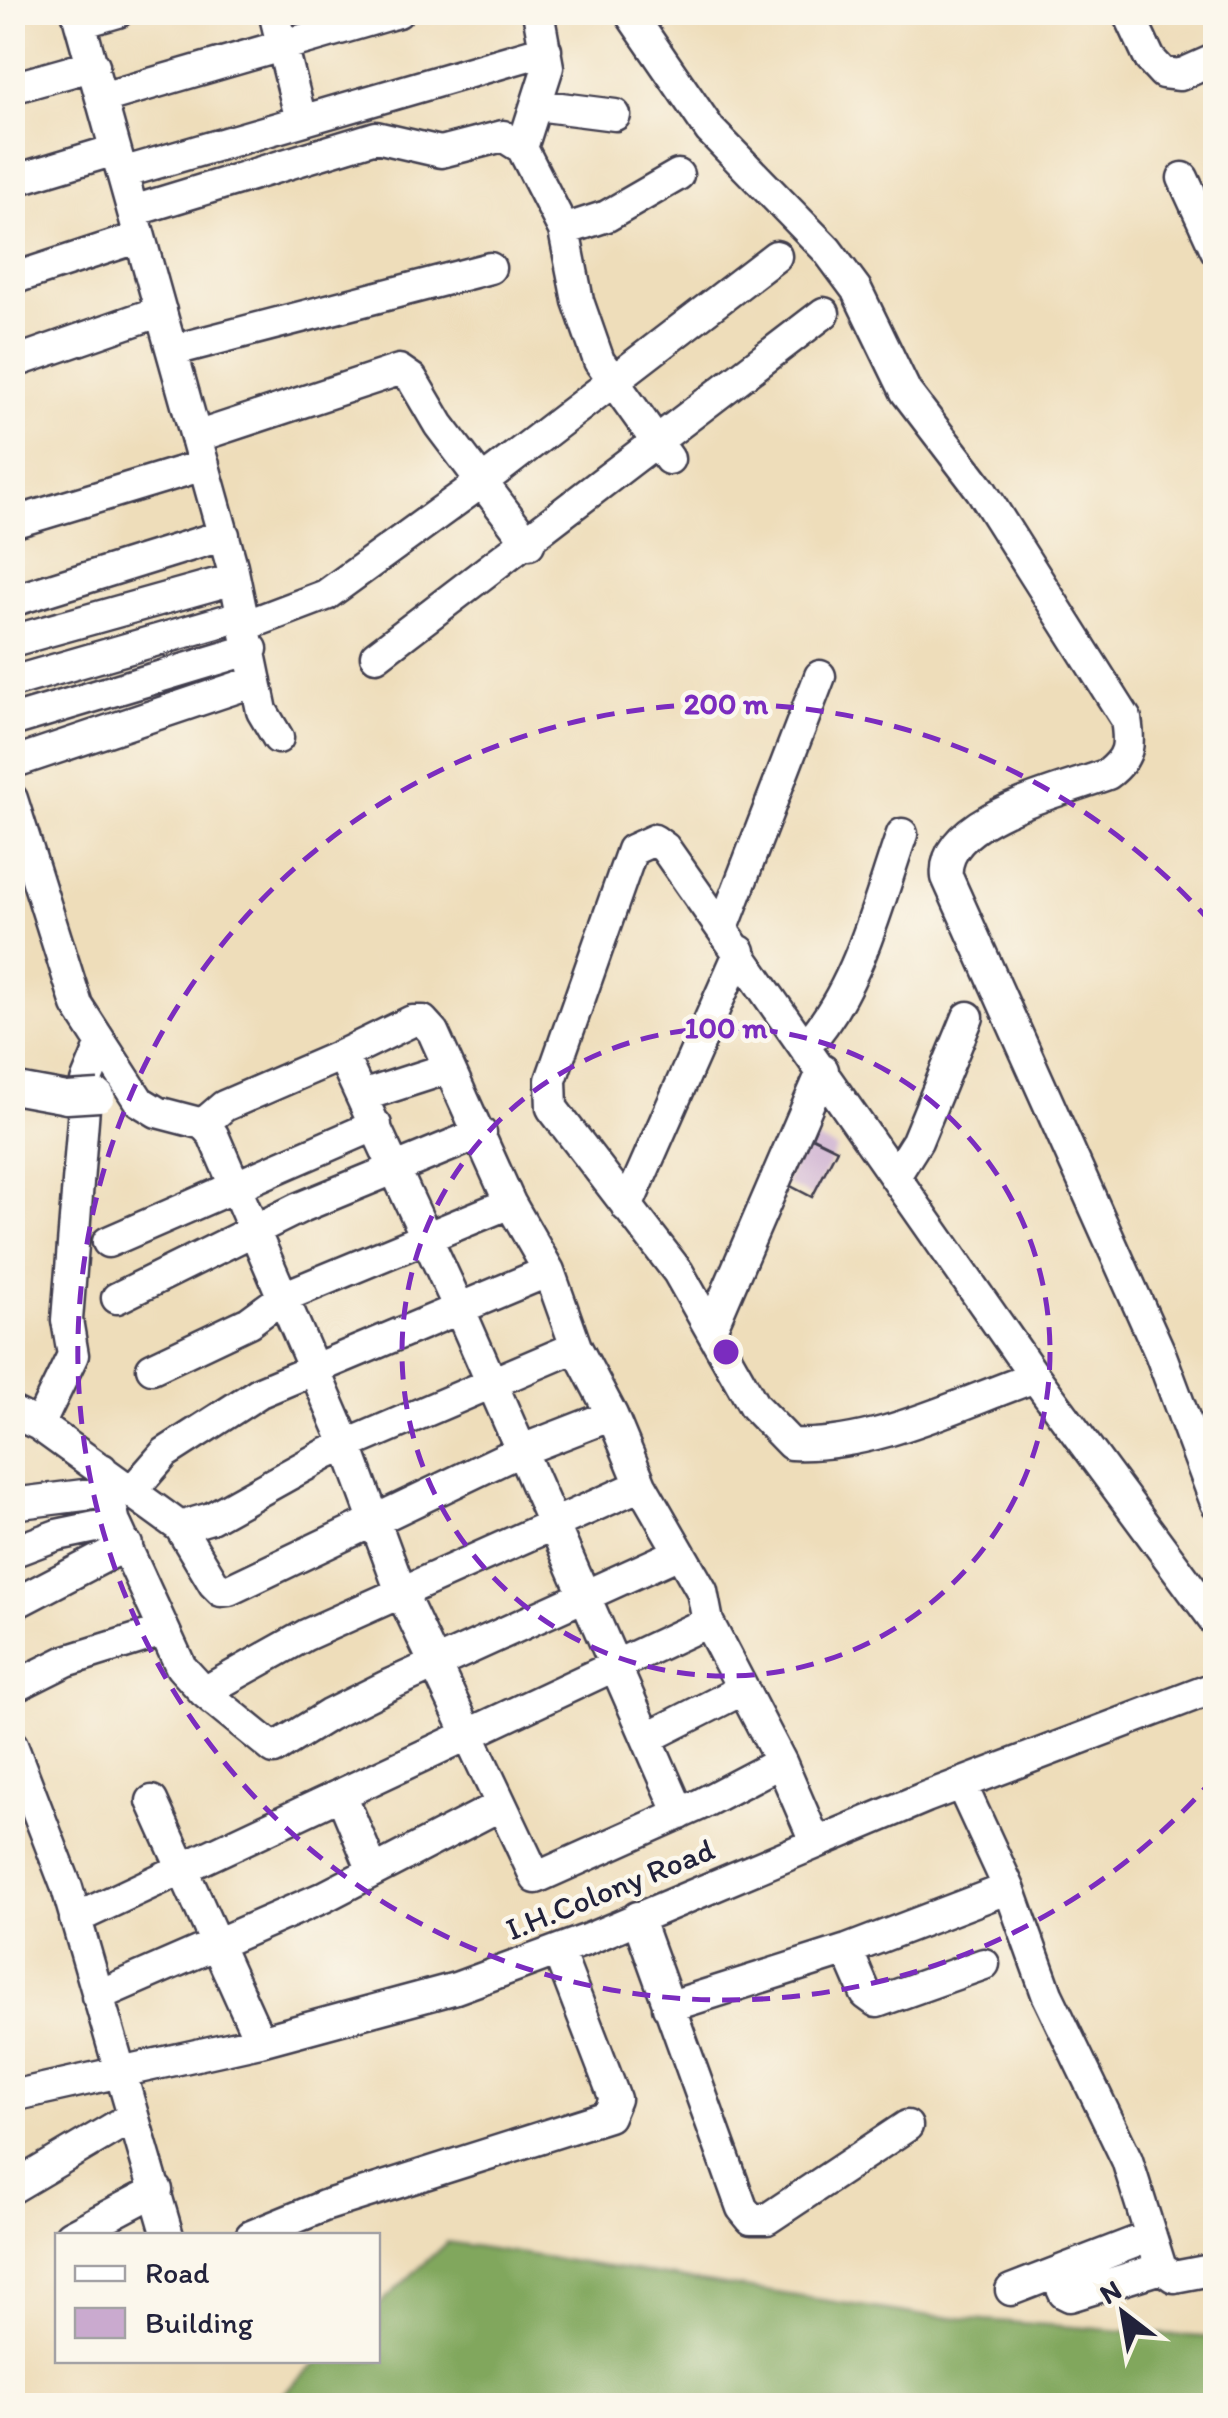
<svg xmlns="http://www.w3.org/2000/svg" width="1228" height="2418" viewBox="0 0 1228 2418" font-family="Itim,sans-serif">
<rect width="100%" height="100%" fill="#fbf7ec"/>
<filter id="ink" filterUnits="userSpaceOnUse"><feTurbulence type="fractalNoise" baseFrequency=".01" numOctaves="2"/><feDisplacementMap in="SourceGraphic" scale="20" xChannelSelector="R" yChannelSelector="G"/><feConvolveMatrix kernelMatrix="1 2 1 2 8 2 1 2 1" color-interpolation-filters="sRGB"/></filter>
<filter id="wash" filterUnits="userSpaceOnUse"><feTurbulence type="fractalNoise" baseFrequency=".0048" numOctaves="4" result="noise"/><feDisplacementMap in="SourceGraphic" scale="40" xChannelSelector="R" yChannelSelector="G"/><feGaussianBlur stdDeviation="2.25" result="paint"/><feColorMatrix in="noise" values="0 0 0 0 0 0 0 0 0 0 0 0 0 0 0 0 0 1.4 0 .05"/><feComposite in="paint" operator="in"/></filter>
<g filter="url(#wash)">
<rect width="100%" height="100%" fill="#eeddba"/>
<path fill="#81a75d" stroke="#52644c" stroke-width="2.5" d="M447,2242l472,73 296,23v67h-945l49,-44 59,-1v-54z"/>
<g id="blocks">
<path fill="#caaacf" d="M810,1136l27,13 -25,48 -27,-14z"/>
</g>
</g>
<g filter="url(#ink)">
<use href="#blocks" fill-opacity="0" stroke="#413e4e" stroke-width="2.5"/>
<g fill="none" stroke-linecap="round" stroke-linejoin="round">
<defs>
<path id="minor" d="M77,12l155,554 30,145 16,27
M274,12l27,108
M629,12l81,118 117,120 29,39 50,103 75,98 145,229c4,26 4,38 -18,55 -45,17 -168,44 -161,103l213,476 56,150
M1128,12l22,47 13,14 17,2 36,-16
M80,23l38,-11
M12,88l82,-23
M102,98l296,-86
M537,105l78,10
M522,148l26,-81 -10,-55
M122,173l424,-123
M1183,178l33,72
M12,181l103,-31
M133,211l243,-74 65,15 62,-16 19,12 42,82 14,71 21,60 70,98
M564,230l43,-14 71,-41
M12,279l128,-42
M174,350l316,-82
M12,363l149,-52
M196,437l203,-67 13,9 27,46 90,119
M12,523l192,-58
M12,601l212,-66
M247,625l79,-30 157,-114 293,-225
M12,641l222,-62
M376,656l448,-343
M12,682l232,-67
M12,721l240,-72
M12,763l244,-82
M12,799l65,206 62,96 18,11 46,12 10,11 134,311 54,146 135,286 163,-73 82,-43 34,79
M723,928l97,-252
M806,1046c52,-57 71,-141 96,-212
M342,1055l70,-34h11l10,11 77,171 39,68 27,76 36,68 29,70 61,106 6,31 73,140
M12,1088l55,10
M362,1096l87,-28
M203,1124l21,-18 118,-51 117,253 221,506
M895,1176l22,-35 51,-124
M627,1207l113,-256
M108,1242l268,-117
M117,1298l182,-90 182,-75
M712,1327l111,-257
M152,1368l97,-46 34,-25 227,-94
M1035,1377c-77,27 -161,71 -244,67l-37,-38 -76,-134 -126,-164 -1,-28 81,-230 22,-10 11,8 370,529 181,245
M12,1412l27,13 141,102 31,-9 115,-64 250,-107
M39,1425l34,-70 -6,-35 19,-238 15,-36
M102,1469l13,54 66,144 23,25 70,57 55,-34 60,-30 290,-132
M131,1492l34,-39 95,-61 289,-121
M12,1504l96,-12
M180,1527l34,57 7,7 8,-1 293,-140 90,-35
M12,1552l45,-17 58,-12
M12,1605l115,-60
M12,1688l54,-27 97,-30
M204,1692l102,-57 335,-150
M647,1738l95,-48
M12,1745l55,143 101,348
M961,1784l48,104 38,106 80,166 34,108 13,9 42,-8
M341,1794l32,77
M152,1801l108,240
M637,1917l105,291 9,11h16l140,-93
M75,1919l633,-297
M847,1950l19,44 11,8 107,-38
M97,1996l227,-99 177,-92
M668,2007l179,-57 162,-62
M12,2096l248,-55 196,-53 130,-48 340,-143 290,-110
M12,2188l120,-71
M70,2236l87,-46
M251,2236l73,-30 284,-90 7,-17 -57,-148
M1055,2273l9,20 6,3 91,-28
M1011,2290l140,-54"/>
</defs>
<use href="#minor" stroke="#413e4e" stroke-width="35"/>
<use href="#minor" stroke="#fff" stroke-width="30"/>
<defs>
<path id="minor-bridge" d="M67,1098l32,-2"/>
</defs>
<use href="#minor-bridge" stroke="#413e4e" stroke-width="35" stroke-linecap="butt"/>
<use href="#minor-bridge" stroke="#fff" stroke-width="30"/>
</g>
</g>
<g fill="none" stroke="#7b2cbf" stroke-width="5" stroke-dasharray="18 12">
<circle cx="726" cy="1352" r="324"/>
<path d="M1215 1777A648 648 0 1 1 1215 927"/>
</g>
<g text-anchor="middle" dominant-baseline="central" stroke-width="9" stroke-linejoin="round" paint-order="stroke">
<g font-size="32" fill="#22223b" stroke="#fbf7ec">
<text transform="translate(610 1889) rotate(-22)">I.H.Colony Road</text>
</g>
</g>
<circle cx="726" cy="1352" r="15" fill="#7b2cbf" stroke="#fbf7ec" stroke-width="5"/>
<g font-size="30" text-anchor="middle" font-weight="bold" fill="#7b2cbf" stroke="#fbf7ec" stroke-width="9" stroke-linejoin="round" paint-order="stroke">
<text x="726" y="714">200 m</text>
<text x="726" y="1038">100 m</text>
</g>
<rect width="1228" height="2418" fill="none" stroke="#fbf7ec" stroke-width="50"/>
<rect x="55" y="2233" width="325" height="130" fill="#fbf7ec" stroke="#a4a2a5" stroke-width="2.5"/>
<rect x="75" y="2266" width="50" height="15" fill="#ffffff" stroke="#a4a2a5" stroke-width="2.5"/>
<text x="145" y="2283" font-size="30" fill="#22223b">Road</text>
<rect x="75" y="2308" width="50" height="30" fill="#caaacf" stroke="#a4a2a5" stroke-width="2.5"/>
<text x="145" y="2333" font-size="30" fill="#22223b">Building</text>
<g transform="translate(1123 2313) rotate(329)" stroke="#fbf7ec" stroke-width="8" paint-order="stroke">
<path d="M0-8L18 38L0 25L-18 38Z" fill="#22223b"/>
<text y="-15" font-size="28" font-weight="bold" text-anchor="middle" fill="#22223b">N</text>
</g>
</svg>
